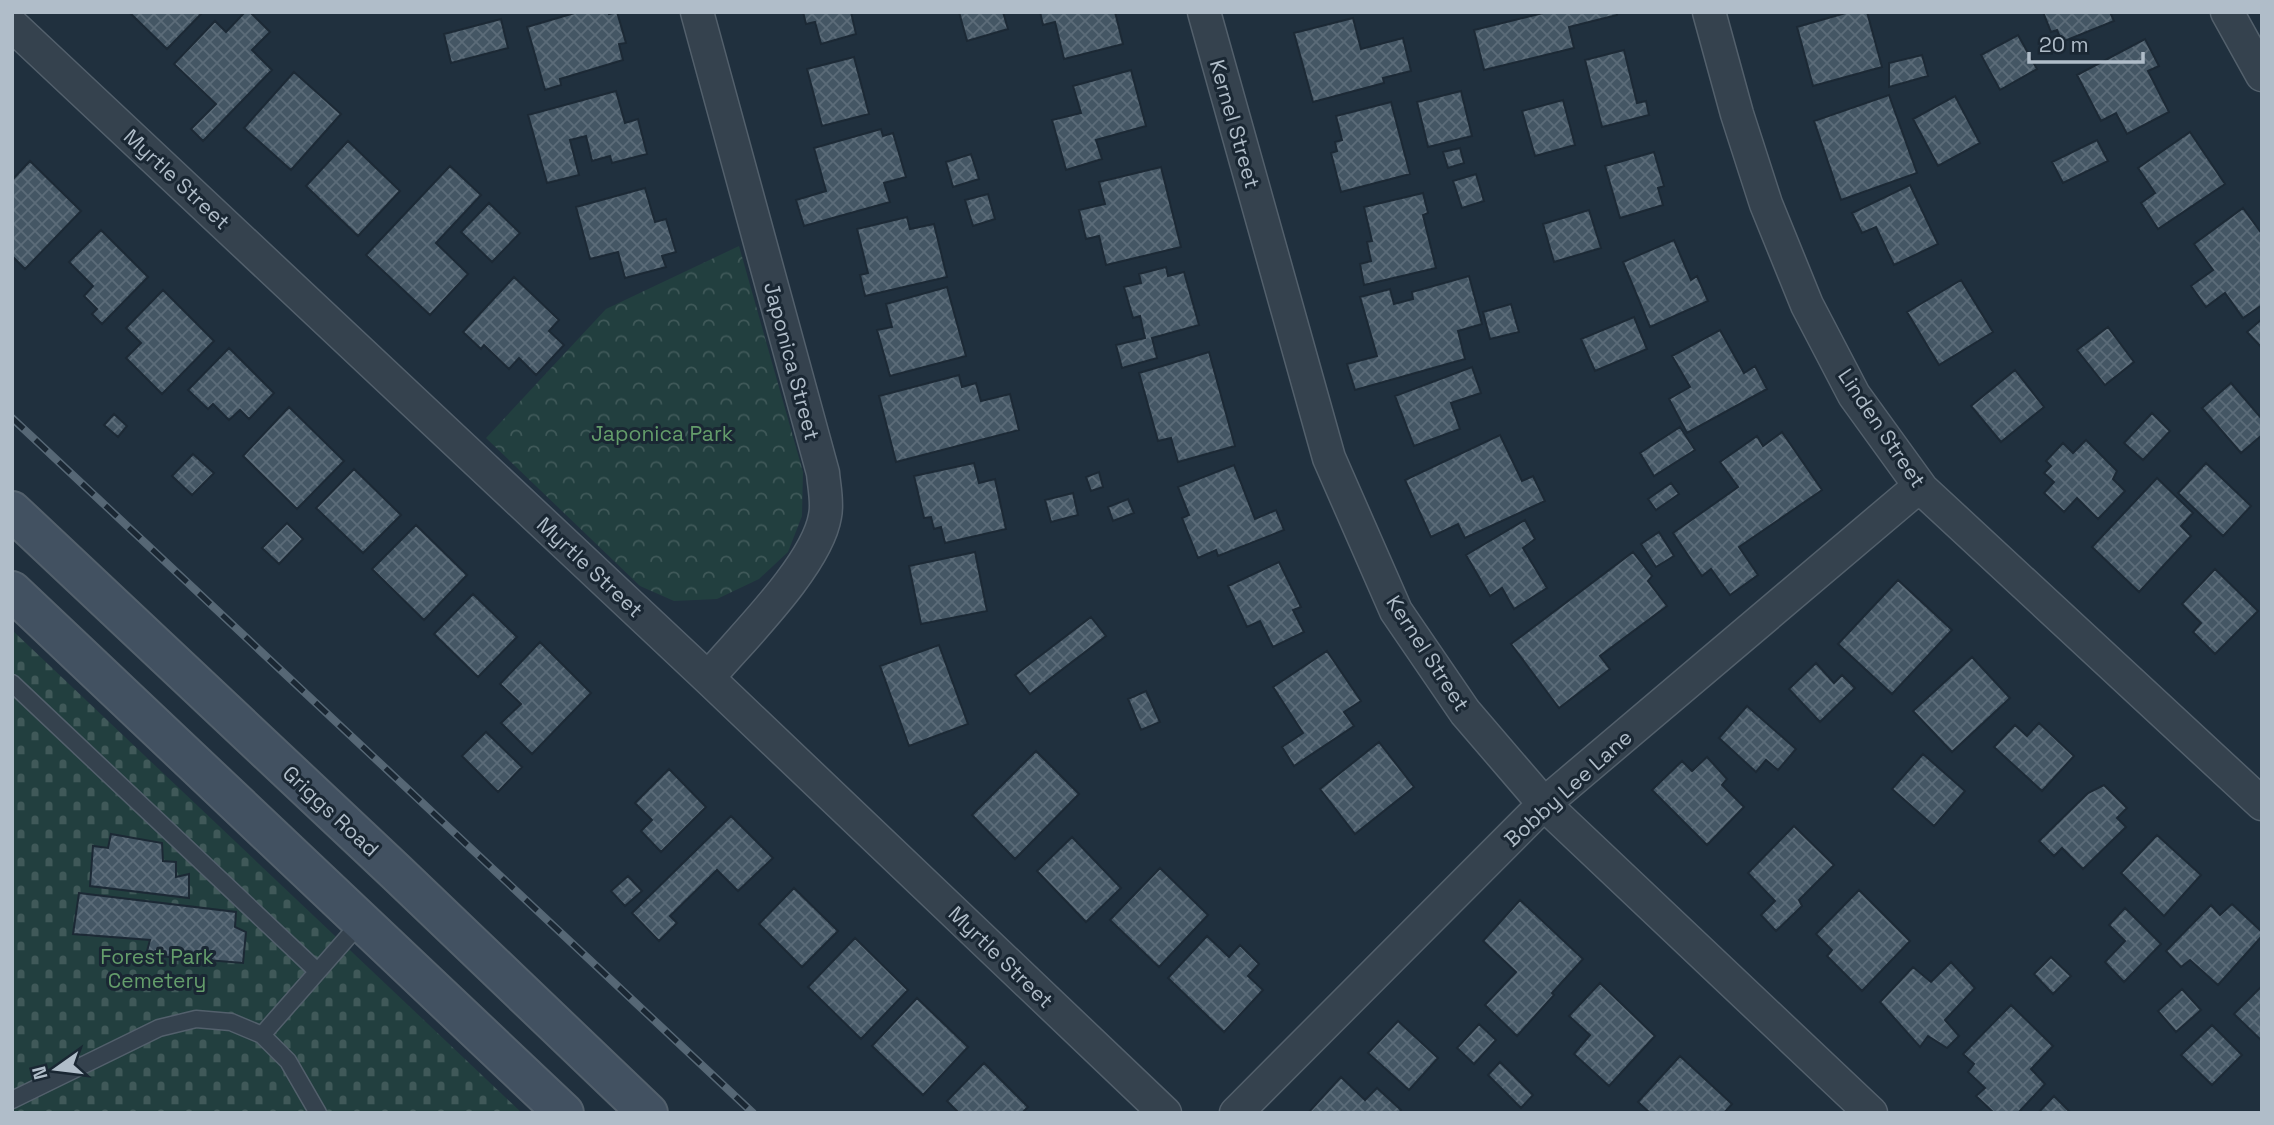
<svg xmlns="http://www.w3.org/2000/svg" width="2274" height="1125" viewBox="0 0 2274 1125" font-family="'Space Grotesk',sans-serif">
<defs>
<pattern id="forest-crowns" width="20" height="18" patternUnits="userSpaceOnUse" patternTransform="scale(1.75)"><rect width="20" height="18" fill="#223f3f"/><path d="M2 6a3 3 0 1 1 6 0M12 15a3 3 0 1 1 6 0" fill="none" stroke="#405959"/></pattern>
<pattern id="cemetery-stones" width="16" height="16" patternUnits="userSpaceOnUse" patternTransform="scale(1.75)"><rect width="16" height="16" fill="#223f3f"/><path d="M2 7V4a2 2 0 0 1 4 0v3zM10 15v-3a2 2 0 0 1 4 0v3z" fill="#405959"/></pattern>
<pattern id="building-cross-hatch" width="8" height="8" patternUnits="userSpaceOnUse" patternTransform="scale(1.75)"><rect width="8" height="8" fill="#445664"/><path d="M0 0l8 8M0 8l8-8" fill="none" stroke="#5c6c79"/></pattern>
</defs>
<rect width="100%" height="100%" fill="#20303e"/>
<path fill="url(#forest-crowns)" d="M739,246l64,226 -1,44 -14,36 -29,27 -42,20 -43,2 -34,-15 -154,-148 120,-129z"/>
<path fill="url(#cemetery-stones)" d="M12,630l510,483h-510z"/>
<path fill="url(#building-cross-hatch)" stroke="#1c2935" stroke-width="2" d="M129,12h74l-36,37z
M245,12h5l20,20 -18,18 20,20 -69,71 -12,-12 25,-25 -42,-40 41,-43 11,11z
M578,12h30l1,2 8,-2 9,31 -7,1 4,16 -63,19 1,6 -16,5 -18,-63z
M803,12h48l5,22 -35,10 -6,-22 -9,2z
M959,12h44l5,17 -41,12z
M1040,12h75l8,32 -59,15 -9,-37 -12,3z
M1547,12h70v3l-48,12 5,21 -90,22 -10,-40z
M1849,12h18l15,55 -69,19 -16,-59z
M2043,12h67l4,9 -52,21 -5,-12 -6,2z
M1353,18l8,31 42,-11 8,33 -28,7 1,5 -71,19 -19,-69z
M501,19l7,29 -57,15 -7,-29z
M2018,35l19,34 -37,21 -19,-35z
M2145,39l14,27 -11,5 21,41 -42,22 -11,-21 -15,8 -24,-46z
M1624,50l13,53 9,-2 3,14 -47,12 -17,-67z
M1922,55l6,21 -39,11v-24z
M854,57l15,57 -47,12 -15,-57z
M1131,70l15,56 -50,14 6,19 -36,11 -14,-50 29,-7 -8,-27z
M294,72l47,42 -50,56 -47,-42z
M616,91l9,32 13,-4 9,35 -35,9 -2,-7 -18,5 -6,-25 -16,4 9,35 -32,8 -19,-68z
M1461,91l11,45 -44,11 -11,-45z
M1889,95l28,78 -76,27 -27,-79z
M1955,96l25,47 -42,23 -25,-47z
M1563,100l12,45 -40,11 -13,-45z
M1391,102l19,72 -69,18 -10,-39 6,-2 -2,-9 7,-2 -6,-24z
M881,129l2,7 10,-3 13,44 -22,6 6,19 -86,24 -8,-26 30,-9 -12,-43z
M2190,132l35,52 -67,45 -17,-26 14,-10 -17,-25z
M2097,140l11,21 -45,22 -11,-21z
M348,141l52,50 -42,45 -52,-50z
M1460,148l4,15 -16,5 -5,-16z
M1654,152l10,34 -6,2 5,17 -43,13 -15,-52z
M971,154l8,25 -26,8 -7,-25z
M30,161l51,50 -56,58 -13,-13v-76z
M450,166l31,29 -45,48 32,31 -38,41 -64,-60z
M1161,167l20,80 -75,18 -7,-29 -13,3 -7,-29 26,-6 -6,-22z
M1476,174l8,27 -22,7 -9,-27z
M1910,185l28,59 -44,21 -18,-38 -14,6 -10,-20z
M645,188l10,34 11,-3 10,33 -14,4 4,11 -41,11 -7,-26 -28,7 -14,-52z
M1423,193l5,20 -5,2 13,53 -72,17 -4,-21 11,-3 -4,-19 5,-1 -8,-34z
M988,194l7,25 -22,7 -8,-26z
M489,203l31,30 -28,29 -31,-30z
M2243,208l19,26v71l-19,13 -18,-25 -19,14 -15,-21 22,-16 -19,-26z
M1589,210l12,38 -47,14 -11,-38z
M907,217l3,12 24,-5 13,53 -82,19 -5,-21 8,-2 -11,-44z
M101,230l47,47 -46,47 -10,-10 5,-5 -13,-13 9,-10 -24,-24z
M1674,240l17,40 6,-4 11,25 -58,26 -27,-65z
M1166,267l2,9 16,-4 15,53 -47,13 5,20 -35,10 -6,-23 29,-7 -5,-22 -7,2 -9,-31 17,-4 -2,-9z
M1469,276l13,48 -24,7 7,28 -110,31 -8,-26 30,-8 -17,-59 30,-8 4,15 19,-5 -1,-7z
M514,277l45,43 -10,11 15,14 -28,30 -17,-17 -10,11 -25,-24 -3,4 -18,-17z
M1961,280l32,52 -54,33 -32,-53z
M947,287l19,69 -76,20 -13,-46 15,-3 -6,-23z
M163,290l51,51 -52,53 -36,-36 15,-15 -15,-15z
M1511,304l8,28 -29,7 -7,-27z
M1634,317l13,32 -52,22 -14,-32z
M2262,319v29l-15,-16z
M2108,327l26,35 -29,23 -28,-35z
M1720,330l24,43 11,-7 12,23 -80,44 -18,-34 21,-12 -18,-31z
M229,348l45,45 -25,26 -9,-9 -11,10 -16,-16 -5,5 -20,-19z
M1209,352l26,94 -57,16 -7,-24 -13,3 -19,-68z
M1472,367l9,26 -30,10 9,26 -46,17 -19,-50z
M2015,370l29,37 -43,35 -30,-36z
M959,375l3,12 14,-4 5,18 29,-7 9,36 -123,32 -17,-66z
M2231,383l31,36v16l-21,18 -39,-45z
M289,407l55,54 -47,48 -54,-53z
M2152,413l18,18 -27,29 -19,-17z
M114,414l13,12 -9,11 -14,-12z
M1680,427l15,23 -41,26 -14,-23z
M1782,432l40,58 -83,57 19,28 -28,20 -19,-26 -9,7 -29,-43 65,-46 -18,-25 37,-26 6,10z
M1500,435l22,46 11,-5 12,25 -80,37 -7,-14 -27,13 -26,-57z
M2086,440l31,31 -4,8 12,12 -27,28 -21,-21 -13,14 -20,-19 10,-11 -10,-9 7,-7 -5,-5 17,-18 10,10z
M193,454l21,19 -22,22 -20,-19z
M974,463l5,20 16,-4 11,50 -61,14 -4,-16 -7,2 -3,-12 -7,1 -10,-42z
M2206,463l45,43 -28,30 -45,-43z
M1234,465l21,54 21,-9 8,20 -66,26 -2,-6 -18,8 -16,-40 7,-3 -11,-28z
M354,469l47,46 -38,38 -47,-45z
M1099,472l4,15 -12,4 -5,-14z
M2157,478l36,35 -12,13 10,10 -52,56 -47,-45z
M1671,483l8,11 -23,16 -8,-11z
M1073,493l5,22 -27,7 -6,-22z
M1128,499l6,14 -21,8 -5,-14z
M1525,520l10,19 -12,9 24,40 -33,21 -12,-21 -12,8 -24,-41z
M287,523l16,16 -24,25 -17,-16z
M416,525l51,50 -43,45 -52,-51z
M1659,532l15,24 -18,11 -15,-23z
M975,552l12,59 -66,13 -12,-58z
M1633,552l19,24 -4,5 19,25 -67,50 10,13 -51,39 -48,-64z
M1279,562l22,45 -8,3 11,22 -31,15 -13,-26 -13,6 -19,-41z
M2215,569l43,42 -43,43 -22,-22 8,-9 -19,-19z
M1898,580l54,50 -60,64 -54,-50z
M473,594l44,43 -39,40 -44,-43z
M1091,617l15,19 -76,58 -15,-19z
M540,642l51,51 -59,61 -31,-31 20,-19 -21,-20z
M939,645l29,79 -59,22 -29,-80z
M1327,651l34,50 -17,11 10,14 -60,40 -12,-19 21,-14 -30,-46z
M1972,657l38,41 -58,54 -39,-41z
M1816,663l18,20 8,-8 13,13 -35,34 -31,-33z
M1146,691l14,31 -19,8 -13,-31z
M1747,706l49,43 -18,21 -12,-10 -10,12 -37,-34z
M2039,723l35,33 -32,35 -48,-44 21,-22 12,11z
M486,732l36,35 -24,25 -36,-36z
M1379,742l35,45 -59,47 -35,-45z
M1036,751l43,43 -64,65 -43,-44z
M1923,754l42,37 -31,35 -42,-37z
M1707,757l20,22 -5,6 22,22 -37,38 -55,-55 30,-29 10,10z
M669,769l37,38 -45,45 -20,-21 11,-11 -17,-17z
M2104,785l23,23 -10,10 9,9 -43,42 -21,-21 -8,8 -15,-15 49,-48z
M731,816l42,42 -35,33 -21,-21 -47,46 7,7 -18,18 -27,-28z
M1794,826l40,39 -35,35 3,6 -26,25 -15,-16 14,-14 -27,-28z
M111,834l51,9 1,18 13,1v15l13,-3v24l-99,-12 3,-40 15,2z
M2157,835l44,40 -37,41 -43,-43z
M1072,837l49,51 -35,34 -49,-51z
M1160,868l48,47 -49,52 -49,-47z
M628,876l14,15 -17,15 -14,-15z
M794,888l44,43 -36,36 -43,-43z
M1859,890l51,51 -48,50 -35,-35 5,-6 -16,-16z
M79,893l157,19 -1,15 11,5 -3,31 -97,-8 4,-15 -77,-6z
M1520,900l63,59 -31,34 2,2 -37,41 -32,-31 31,-33 -33,-31z
M2232,904l30,28v4l-44,49 -28,-25 -9,7 -15,-16 45,-46 9,10z
M2125,908l36,36 -37,38 -19,-20 20,-21 -16,-16z
M1207,936l22,21 11,-12 19,19 -11,12 15,14 -39,42 -56,-54z
M855,938l53,52 -47,49 -53,-52z
M2051,957l20,19 -18,18 -19,-20z
M1951,962l24,26 -30,32 14,16 -12,12 -19,-12 -8,11 -40,-45 33,-35 18,15z
M1600,983l55,53 -46,50 -35,-32 16,-19 -21,-19z
M2262,986v55l-28,-27z
M2182,989l19,21 -25,22 -18,-21z
M917,998l51,49 -45,48 -51,-49z
M2011,1005l42,41 -22,23 14,15 -27,29h-24l-18,-17 9,-8 -17,-16 6,-8 -11,-10z
M1398,1021l40,37 -29,32 -41,-37z
M1479,1024l17,16 -22,24 -17,-16z
M2212,1025l30,30 -30,30 -31,-30z
M1680,1056l52,48 -8,9h-74l-12,-11z
M1500,1062l33,33 -12,13 -33,-33z
M984,1063l44,44 -6,6h-63l-12,-12z
M1341,1077l24,23 12,-12 24,22 -2,3h-91z
M2054,1096l17,17h-33z"/>
<g fill="none" stroke-linecap="round" stroke-linejoin="round">
<defs>
<path id="service" d="M12,683l304,287
M262,1035l100,-114
M12,1100l147,-72 37,-9 35,3 31,13 26,26 30,52"/>
<path id="minor" d="M697,12l126,461c1,13 5,30 2,43 -8,49 -84,123 -117,162
M1204,12l125,446 67,153 69,101 79,92 327,309
M1709,12l28,102 29,90 41,101 47,90 68,94 340,315
M2227,12l35,63
M12,25l696,653 457,435
M1236,1113l308,-309 365,-309 13,-6"/>
<path id="secondary" d="M12,511l384,361 252,241
M12,591l552,522"/>
</defs>
<use href="#service" stroke="#53606c" stroke-width="19"/>
<use href="#minor" stroke="#53606c" stroke-width="35"/>
<use href="#secondary" stroke="#53606c" stroke-width="42"/>
<use href="#service" stroke="#35424e" stroke-width="16"/>
<use href="#minor" stroke="#35424e" stroke-width="32"/>
<use href="#secondary" stroke="#425161" stroke-width="38"/>
<defs>
<path id="rail" d="M12,418l741,695"/>
</defs>
<use href="#rail" stroke="#566775" stroke-width="8"/>
<use href="#rail" stroke="#1a2733" stroke-width="5" stroke-dasharray="16" stroke-linecap="butt"/>
</g>
<g text-anchor="middle" dominant-baseline="central" stroke-width="6" stroke-linejoin="round" paint-order="stroke">
<g font-size="21" fill="#b0bdc9" stroke="#1a2733">
<text transform="translate(1235 124) rotate(74)">Kernel Street</text>
<text transform="translate(177 179) rotate(43)">Myrtle Street</text>
<text transform="translate(792 361) rotate(75)">Japonica Street</text>
<text transform="translate(1882 428) rotate(56)">Linden Street</text>
<text transform="translate(590 567) rotate(43)">Myrtle Street</text>
<text transform="translate(1428 653) rotate(57)">Kernel Street</text>
<text transform="translate(1568 788) rotate(-42)">Bobby Lee Lane</text>
<text transform="translate(331 811) rotate(43)">Griggs Road</text>
<text transform="translate(1001 957) rotate(44)">Myrtle Street</text>
</g>
<g font-size="21" fill="#649d6b" stroke="#1a2733">
<text x="662" y="433">Japonica Park</text>
<text x="157" y="956">Forest Park<tspan x="157" dy="24">Cemetery</tspan></text>
</g>
</g>
<rect width="2274" height="1125" fill="none" stroke="#b0bdc9" stroke-width="28"/>
<g transform="translate(56 1069) rotate(256)" stroke="#1a2733" stroke-width="5" paint-order="stroke">
<path d="M0-5L12 26L0 18L-12 26Z" fill="#b0bdc9"/>
<text y="-10" font-size="19" font-weight="bold" text-anchor="middle" fill="#b0bdc9">N</text>
</g>
<path d="M2029 52v10h114v-10" fill="none" stroke="#b0bdc9" stroke-width="3.5"/>
<text x="2039" y="52" font-size="21" fill="#b0bdc9" stroke="#1a2733" stroke-width="5" paint-order="stroke">20 m</text>
</svg>
